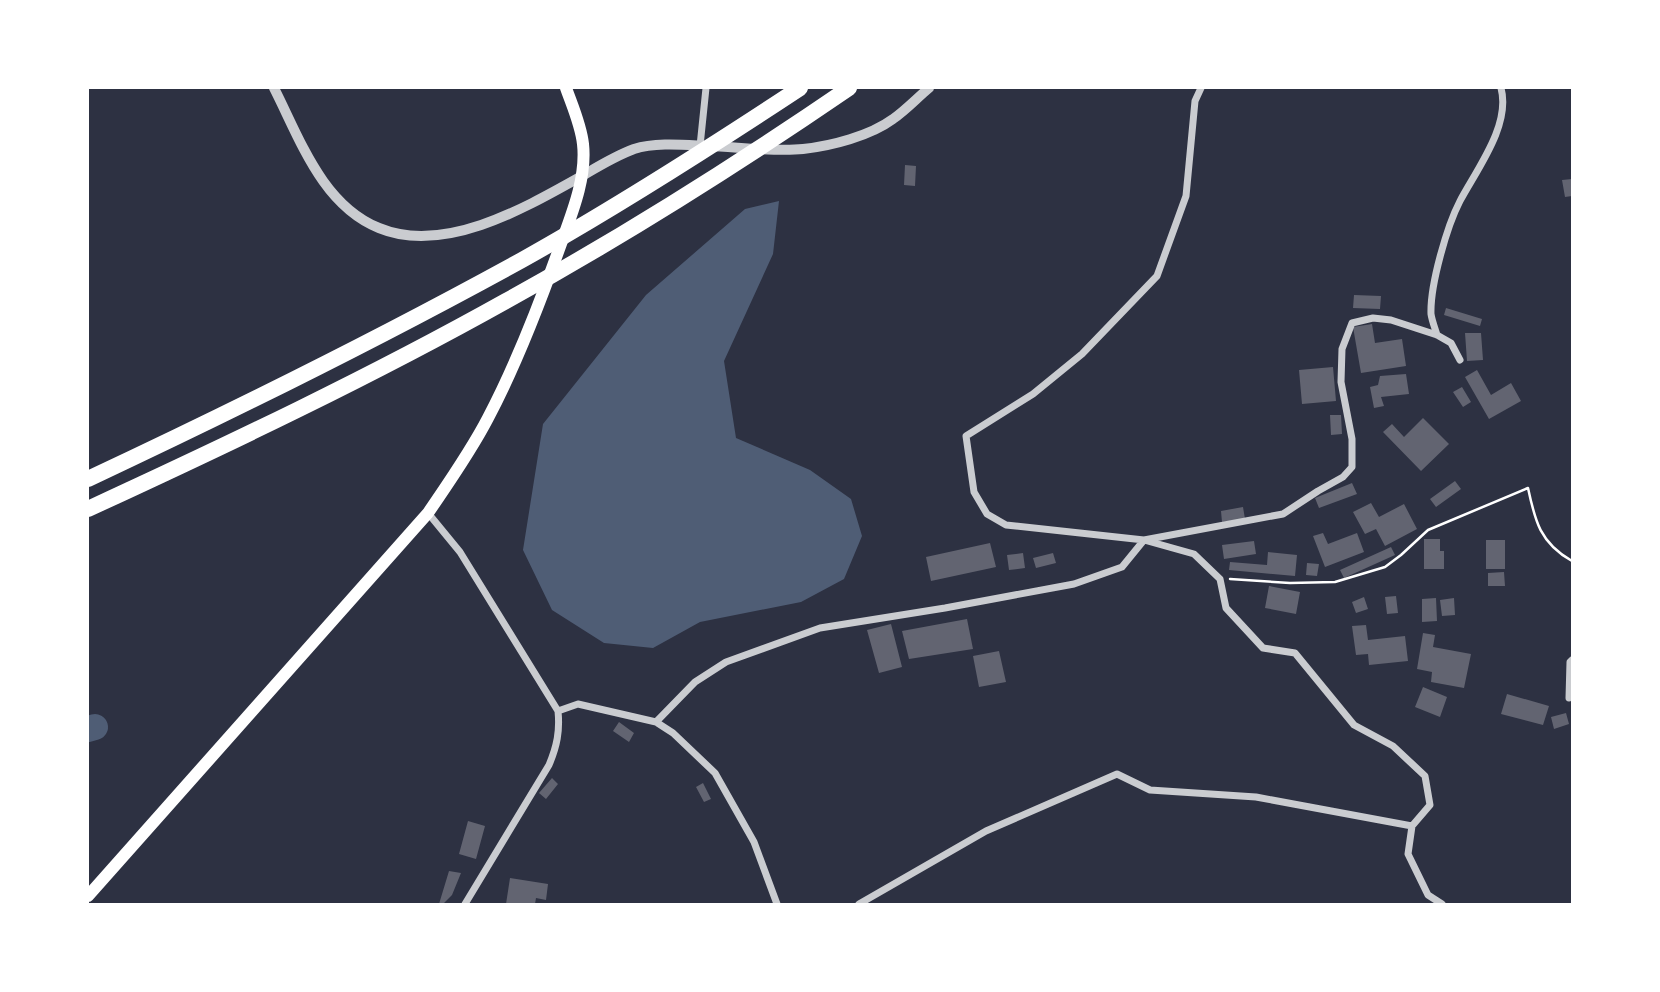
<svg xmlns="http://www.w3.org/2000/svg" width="1660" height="992" viewBox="0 0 1660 992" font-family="'PT Sans Narrow',sans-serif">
<rect width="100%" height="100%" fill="#2d3142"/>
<path fill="#4f5d75" d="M779,201l-6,53 -49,107 12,77 74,32 41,29 11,37 -18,43 -43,23 -101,20 -47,26 -49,-5 -52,-33 -29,-60 20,-126 103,-129 99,-86z"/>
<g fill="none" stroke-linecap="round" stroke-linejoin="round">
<path stroke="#4f5d75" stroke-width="26" d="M88,729l7,-2"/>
</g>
<path fill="#626471" d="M905,165l11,1 -1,20 -11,-1z
M1572,179v17l-7,1 -3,-17z
M1354,295l27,1 -1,13 -27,-1z
M1446,308l36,11 -2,7 -36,-11z
M1372,324l3,19 27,-4 4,27 -45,7 -8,-46z
M1465,333h16l2,27 -16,1z
M1333,367l3,34 -34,3 -3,-34z
M1477,370l14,25 20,-12 10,18 -32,18 -24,-42z
M1406,374l3,20 -28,3 3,9 -10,2 -4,-21 8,-2 2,-9z
M1462,387l9,15 -8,5 -10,-15z
M1330,415h11l1,19 -11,1z
M1423,418l26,26 -28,27 -38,-39 9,-8 12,13z
M1455,481l6,8 -25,18 -6,-8z
M1352,483l5,11 -38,14 -4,-10z
M1371,503l8,14 25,-13 13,25 -32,17 -9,-17 -11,5 -12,-22z
M1243,507l2,12 -23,3 -1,-11z
M1323,533l5,11 29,-11 7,19 -39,15 -12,-31z
M1424,539h16v12h4v18h-20z
M1486,540h19v29h-19z
M1254,541l2,13 -32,5 -2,-14z
M990,543l6,24 -65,14 -5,-24z
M1391,547l4,8 -51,23 -4,-8z
M1268,552l29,3 -2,21 -66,-6 1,-8 37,3z
M1023,553l2,15 -16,2 -2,-15z
M1053,553l3,10 -20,5 -3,-10z
M1307,563l12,1 -2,12 -11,-1z
M1504,572l1,14h-17v-13z
M1269,586l31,6 -4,22 -31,-6z
M1396,596l2,17 -11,1 -2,-17z
M1364,597l4,12 -12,4 -4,-11z
M1436,598l1,23 -15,1v-23z
M1454,598l1,17 -13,1 -2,-16z
M967,619l6,30 -64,10 -7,-28z
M891,624l11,43 -23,6 -12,-43z
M1366,625l2,15 37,-4 3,25 -39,4 -1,-11 -12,1 -4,-29z
M1423,633l12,2 -2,12 38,7 -7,34 -33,-6 1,-10 -15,-3z
M999,651l7,31 -27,5 -6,-31z
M1423,687l24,10 -7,20 -25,-10z
M1507,694l42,12 -6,19 -42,-11z
M1566,713l3,11 -15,5 -3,-12z
M619,722l15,11 -5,9 -16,-11z
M552,778l6,6 -12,15 -7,-6z
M703,783l8,16 -7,3 -8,-15z
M468,821l17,5 -9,33 -17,-5z
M449,871l12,2 -9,22 -9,9h-4z
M510,878l38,6 -2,16 -10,-2 -1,6h-29z"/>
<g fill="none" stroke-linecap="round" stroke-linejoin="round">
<path stroke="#fff" stroke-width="2.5" d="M1230,579l60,4 45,-1 50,-15 16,-12 27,-25 100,-42c7,33 12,55 44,73"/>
<path stroke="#caccd0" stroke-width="7" d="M1201,88l-6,13 -9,95 -29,80 -75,78 -49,40 -67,42 8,56 13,22 19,11 138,15 50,14 26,25 6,29 37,40 32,5 59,72 39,21 32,30 5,29 -18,21 -4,28 20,41 14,9
M700,146l6,-58
M1437,335c-2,-7 -5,-14 -6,-21 -1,-29 16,-88 29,-113 17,-32 51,-76 41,-113
M428,513l32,39 98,159c2,20 -1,35 -9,54l-84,139
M1569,698l1,-36 2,-2
M558,711l20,-7 78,18 17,11 42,40 39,69 23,62
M656,722l39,-40 31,-20 94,-34 125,-20 129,-24 48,-17 22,-27 139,-26 35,-23 25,-14 9,-10v-28l-11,-57 1,-33 10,-26 21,-5 18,2 46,15 14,8 9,17
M859,904l127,-73 131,-57 33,16 106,7 156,29"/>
<path stroke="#caccd0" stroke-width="10" d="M274,88c26,51 48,117 105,140 65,27 146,-20 203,-52 17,-10 33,-20 52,-27 22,-7 51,-4 74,-3 29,1 67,6 95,3 28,-3 67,-13 90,-30 13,-9 24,-21 36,-31"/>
<path stroke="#fff" stroke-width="12" d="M88,896l340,-383c21,-31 43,-62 60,-95 28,-53 50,-110 70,-166 12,-34 29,-72 25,-108 -2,-19 -11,-39 -17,-56"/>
<path stroke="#fff" stroke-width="16" d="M88,479c147,-69 292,-141 434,-219 95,-53 187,-112 278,-172
M88,509c141,-65 282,-132 418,-208 118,-65 232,-137 343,-213"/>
</g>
<rect width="1660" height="992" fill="none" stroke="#ffffff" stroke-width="178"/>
</svg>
